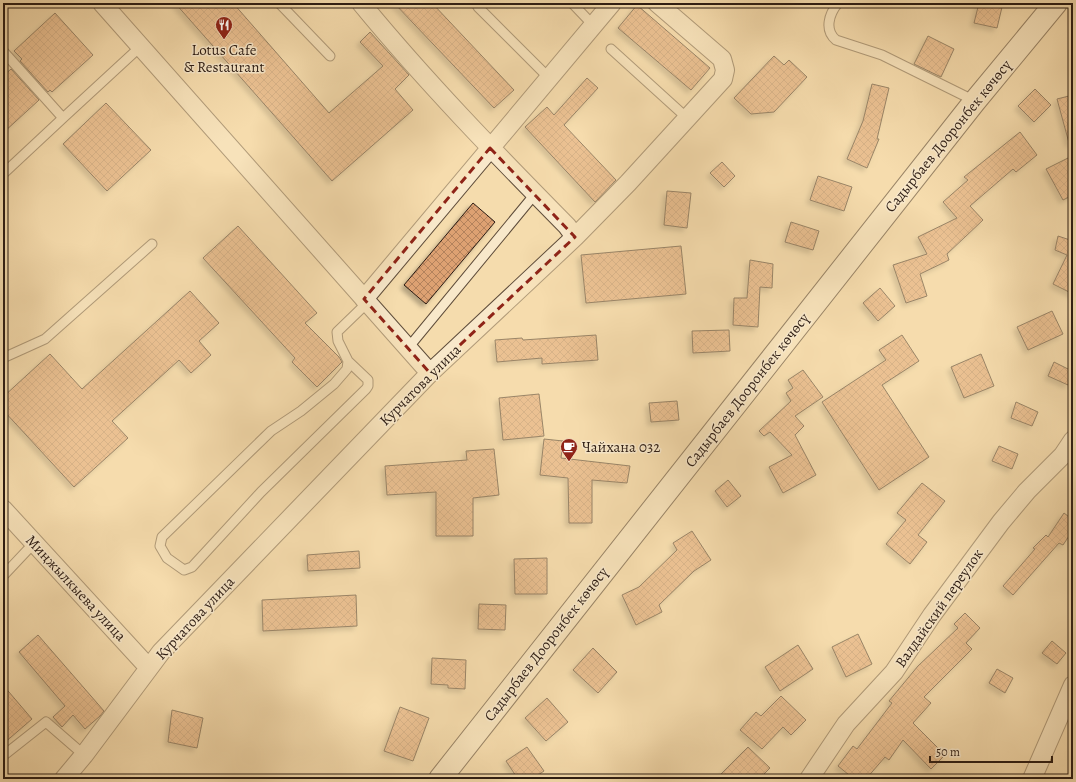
<svg xmlns="http://www.w3.org/2000/svg" width="1076" height="782" viewBox="0 0 1076 782" font-family="Alegreya,serif">
<defs>
<pattern id="building-cross-hatch" width="8" height="8" patternUnits="userSpaceOnUse"><rect width="8" height="8" fill="#dda172"/><path d="M0 0l8 8M0 8l8-8" fill="none" stroke="#b3825c"/></pattern>
<filter id="shadow"><feDropShadow dx="-3.5" dy="3.5" stdDeviation="2" flood-color="#0004"/></filter>
</defs>
<rect width="100%" height="100%" fill="#f5dcad"/>
<filter id="stains"><feTurbulence type="fractalNoise" baseFrequency=".005" numOctaves="4"/><feColorMatrix values="0 0 0 0 .2 0 0 0 0 .09 0 0 0 0 .02 0 0 0 .5 -.17"/></filter>
<radialGradient id="worn" r=".72"><stop offset=".6" stop-color="#630" stop-opacity="0"/><stop offset="1" stop-color="#630" stop-opacity=".3"/></radialGradient>
<path fill="url(#building-cross-hatch)" stroke="#2c1c13" filter="url(#shadow)" d="M175,3h58l96,110 54,-47 -23,-24 10,-10 39,43 -14,14 18,21 -81,71z
M394,3h38l82,87 -20,18z
M979,3h24l-6,25 -23,-5z
M637,5l73,63 -19,22 -73,-62z
M55,13l38,42 -41,37 -2,-2 -2,2 -28,-31 2,-2 -8,-8z
M928,36l26,13 -13,28 -27,-13z
M774,56l10,9 5,-5 18,17 -33,35 -23,2 -17,-16z
M11,69l28,31 -36,33v-57z
M587,78l11,10 -34,37 52,55 -21,22 -70,-75 22,-20 7,8z
M872,84l17,4 -12,51h2l-12,29 -20,-9 16,-38z
M1035,89l16,16 -17,17 -16,-16z
M1073,95v48h-4l-12,-44z
M106,103l45,47 -44,41 -44,-47z
M1020,132l17,23 -21,17 -3,-3 -43,37 13,14 -36,34 2,6 -29,14 7,22 -21,7 -13,-38 34,-11 -9,-17 39,-19 -14,-16 25,-22 -4,-3z
M1068,158l5,9v28l-10,5 -17,-31z
M722,162l13,14 -11,11 -14,-14z
M818,176l34,11 -8,24 -34,-11z
M667,191l24,2 -4,35 -23,-3z
M473,203l22,19 -69,82 -22,-19z
M791,222l28,9 -6,19 -28,-8z
M238,226l79,87 -12,10 34,34 3,5 -25,25 -25,-25 3,-4 -92,-100z
M1058,236l15,5v53l-20,-10 14,-29 -12,-5z
M681,246l5,48 -100,9 -5,-48z
M750,260l23,4 -1,24 -12,-1 -2,40 -25,-2 1,-27h13z
M880,288l15,18 -17,15 -15,-18z
M190,291l29,32 -20,18 12,14 -20,18 -12,-13 -67,61 16,17 -54,49 -71,-77v-13l47,-43 32,35z
M1052,311l11,23 -35,16 -11,-23z
M729,330l1,21 -37,2 -1,-22z
M596,335l2,25 -56,4v-6l-45,4 -2,-22 27,-2 1,2z
M902,335l17,26 -37,24 47,72 -50,33 -57,-88 64,-42 -7,-10z
M981,354l13,32 -30,12 -13,-31z
M1054,362l18,9 -4,14 -20,-9z
M803,370l20,27 -28,19 9,10 -9,9 21,40 -33,18 -14,-26 23,-12 -22,-23 -6,4 -5,-5 32,-30 -5,-8 7,-5 -5,-8z
M539,394l5,42 -41,4 -4,-42z
M677,401l2,19 -28,2 -2,-19z
M1016,402l22,10 -6,14 -21,-8z
M544,439l19,2 -2,17 69,8 -3,17 -35,-3v43h-23l-1,-45 -28,-3z
M999,446l19,8 -6,15 -20,-8z
M494,449l5,46 -26,3v38h-37v-44l-49,3 -2,-29 82,-6 -1,-9z
M728,480l13,16 -14,11 -12,-16z
M922,483l23,18 -27,34 9,7 -17,22 -24,-20 20,-24 -9,-7z
M1064,513l9,7v10l-10,15 -4,-2 -46,52 -10,-9 32,-37 -2,-1 13,-13 2,2z
M692,531l19,29 -17,11 -35,34 3,7 -26,13 -14,-30 17,-8 38,-37 -4,-7z
M359,551l1,17 -52,3 -1,-16z
M547,558v36h-32l-1,-35z
M356,595l1,31 -94,5 -1,-31z
M479,604l27,1 -1,25 -27,-1z
M965,613l15,15 -14,15 6,6 -48,48 7,6 -18,20 32,32 -14,14 -28,-29 -14,20 -4,-3 -19,22h-12l-16,-13 15,-20 4,3 35,-46 -3,-2 29,-35 40,-38 -4,-4z
M858,634l14,30 -26,13 -14,-30z
M38,635l66,76 -4,5 -15,13 -12,-14 -11,12 -9,-10 12,-11 -46,-54z
M1052,641l14,12 -9,11 -15,-11z
M798,645l15,24 -33,22 -15,-24z
M593,648l24,24 -19,21 -25,-23z
M432,658l34,2 -1,29 -17,-1v-3l-17,-1z
M997,669l16,9 -8,15 -16,-10z
M3,685l29,34 -29,25z
M781,696l25,24 -15,15 -8,-8 -21,22 -22,-19 16,-18 5,4z
M547,698l21,24 -22,19 -21,-23z
M400,707l29,11 -16,43 -29,-10z
M172,710l31,8 -6,30 -29,-6z
M527,747l17,24 -12,8h-14l-12,-18z
M748,747l22,21 -11,11h-43z"/>
<g fill="none" stroke-linecap="round" stroke-linejoin="round">
<defs>
<path id="service" d="M279,3l51,53
M476,3l2,4 71,71
M572,3l21,22
M838,3c-9,11 -14,27 -2,37l46,15 93,46
M611,49l76,69
M3,51l60,67 77,-71
M3,174l60,-56
M408,348l127,-154
M3,358l42,-19 107,-95
M348,361l-1,8 -13,15 -33,27 -30,20 -109,106 -2,9 7,12 17,12 8,-3 69,-75 105,-103 2,-3v-6l-20,-19 -10,-20 -1,-9 30,-29
M3,576l31,-33
M3,756l43,-34 38,33"/>
<path id="minor" d="M102,3l328,370
M575,237l53,-54 95,-104 2,-9 -3,-11 -65,-56
M364,299l248,-296
M3,509l146,159
M64,779l20,-24 77,-103 269,-279 145,-136 -8,-11c-71,-72 -142,-145 -206,-223
M809,779l37,-55 48,-52 38,-57 69,-93 26,-31 36,-36 10,-15
M1032,779l41,-94"/>
<path id="secondary" d="M440,779l535,-678 81,-98"/>
</defs>
<use href="#service" stroke="#5e4c3a" stroke-width="11"/>
<use href="#minor" stroke="#5e4c3a" stroke-width="20"/>
<use href="#secondary" stroke="#2c1c13" stroke-width="24"/>
<use href="#service" stroke="#f8e8ca" stroke-width="9"/>
<use href="#minor" stroke="#f8e8ca" stroke-width="18"/>
<use href="#secondary" stroke="#f8e8ca" stroke-width="22"/>
</g>
<path d="M0 0H1076V782H0ZM490,148l85,89 -145,136 -66,-74z" fill="#f5dcad" fill-opacity=".55" fill-rule="evenodd"/>
<path fill="none" stroke="#8f2418" stroke-width="3" stroke-dasharray="8 5" stroke-linejoin="round" d="M490,148l85,89 -145,136 -66,-74z"/>
<defs>
<symbol id="restaurant-pin" viewBox="-11 -11 22 30"><path d="M0 17L-7.5 6A9.5 9.5 0 1 1 7.5 6Z" fill="#8f2418" stroke="#f8e8ca"/><path d="M-5-6h1v4h1v-4h1v4h1v-4h1v5L-1.5 .5V6h-2V.5L-5-1ZM5-6V6H3V1.5H1.5Q1.5-4 5-6Z" fill="#fff"/></symbol>
<symbol id="cafe-pin" viewBox="-11 -11 22 30"><path d="M0 17L-7.5 6A9.5 9.5 0 1 1 7.5 6Z" fill="#8f2418" stroke="#f8e8ca"/><path d="M-5.5-4.5H6V0H3Q3 3.5 0 3.5H-2.5Q-5.5 3.5-5.5 0ZM3-3.2v2h1.7v-2ZM-6 4.5H4V6H-6Z" fill="#fff"/></symbol>
</defs>
<g fill-rule="evenodd">
<use href="#restaurant-pin" x="214" y="15" width="20" height="27"/>
<use href="#cafe-pin" x="559" y="437" width="20" height="27"/>
</g>
<g text-anchor="middle" dominant-baseline="central" stroke-width="3" stroke-linejoin="round" paint-order="stroke">
<g font-size="15" fill="#2c1c13" stroke="#f8e8ca">
<text x="224" y="50">Lotus Cafe<tspan x="224" dy="17">&amp; Restaurant</tspan></text>
<text x="582" y="447" text-anchor="start">Чайхана 032</text>
</g>
<g font-size="15" fill="#2c1c13" stroke="#f8e8ca">
<text transform="translate(948 136) rotate(-51)">Садырбаев Дооронбек көчөсү</text>
<text transform="translate(420 385) rotate(-45)">Курчатова улица</text>
<text transform="translate(747 390) rotate(-52)">Садырбаев Дооронбек көчөсү</text>
<text transform="translate(76 588) rotate(47)">Миңжылкыева улица</text>
<text transform="translate(939 608) rotate(-55)">Валдайский переулок</text>
<text transform="translate(195 618) rotate(-47)">Курчатова улица</text>
<text transform="translate(546 644) rotate(-52)">Садырбаев Дооронбек көчөсү</text>
</g>
</g>
<rect width="1076" height="782" fill="none" stroke="#f5dcad" stroke-width="16"/>
<rect x="4" y="4" width="1068" height="774" fill="none" stroke="#2c1c13" stroke-width="2"/>
<rect x="8" y="8" width="1060" height="766" fill="none" stroke="#2c1c13"/>
<path d="M930 756v6h122v-6" fill="none" stroke="#2c1c13" stroke-width="2"/>
<text x="936" y="756" font-size="12" fill="#2c1c13" stroke="#f8e8ca" stroke-width="3" paint-order="stroke">50 m</text>
<rect width="100%" height="100%" filter="url(#stains)"/>
<rect width="100%" height="100%" fill="url(#worn)"/>
</svg>
